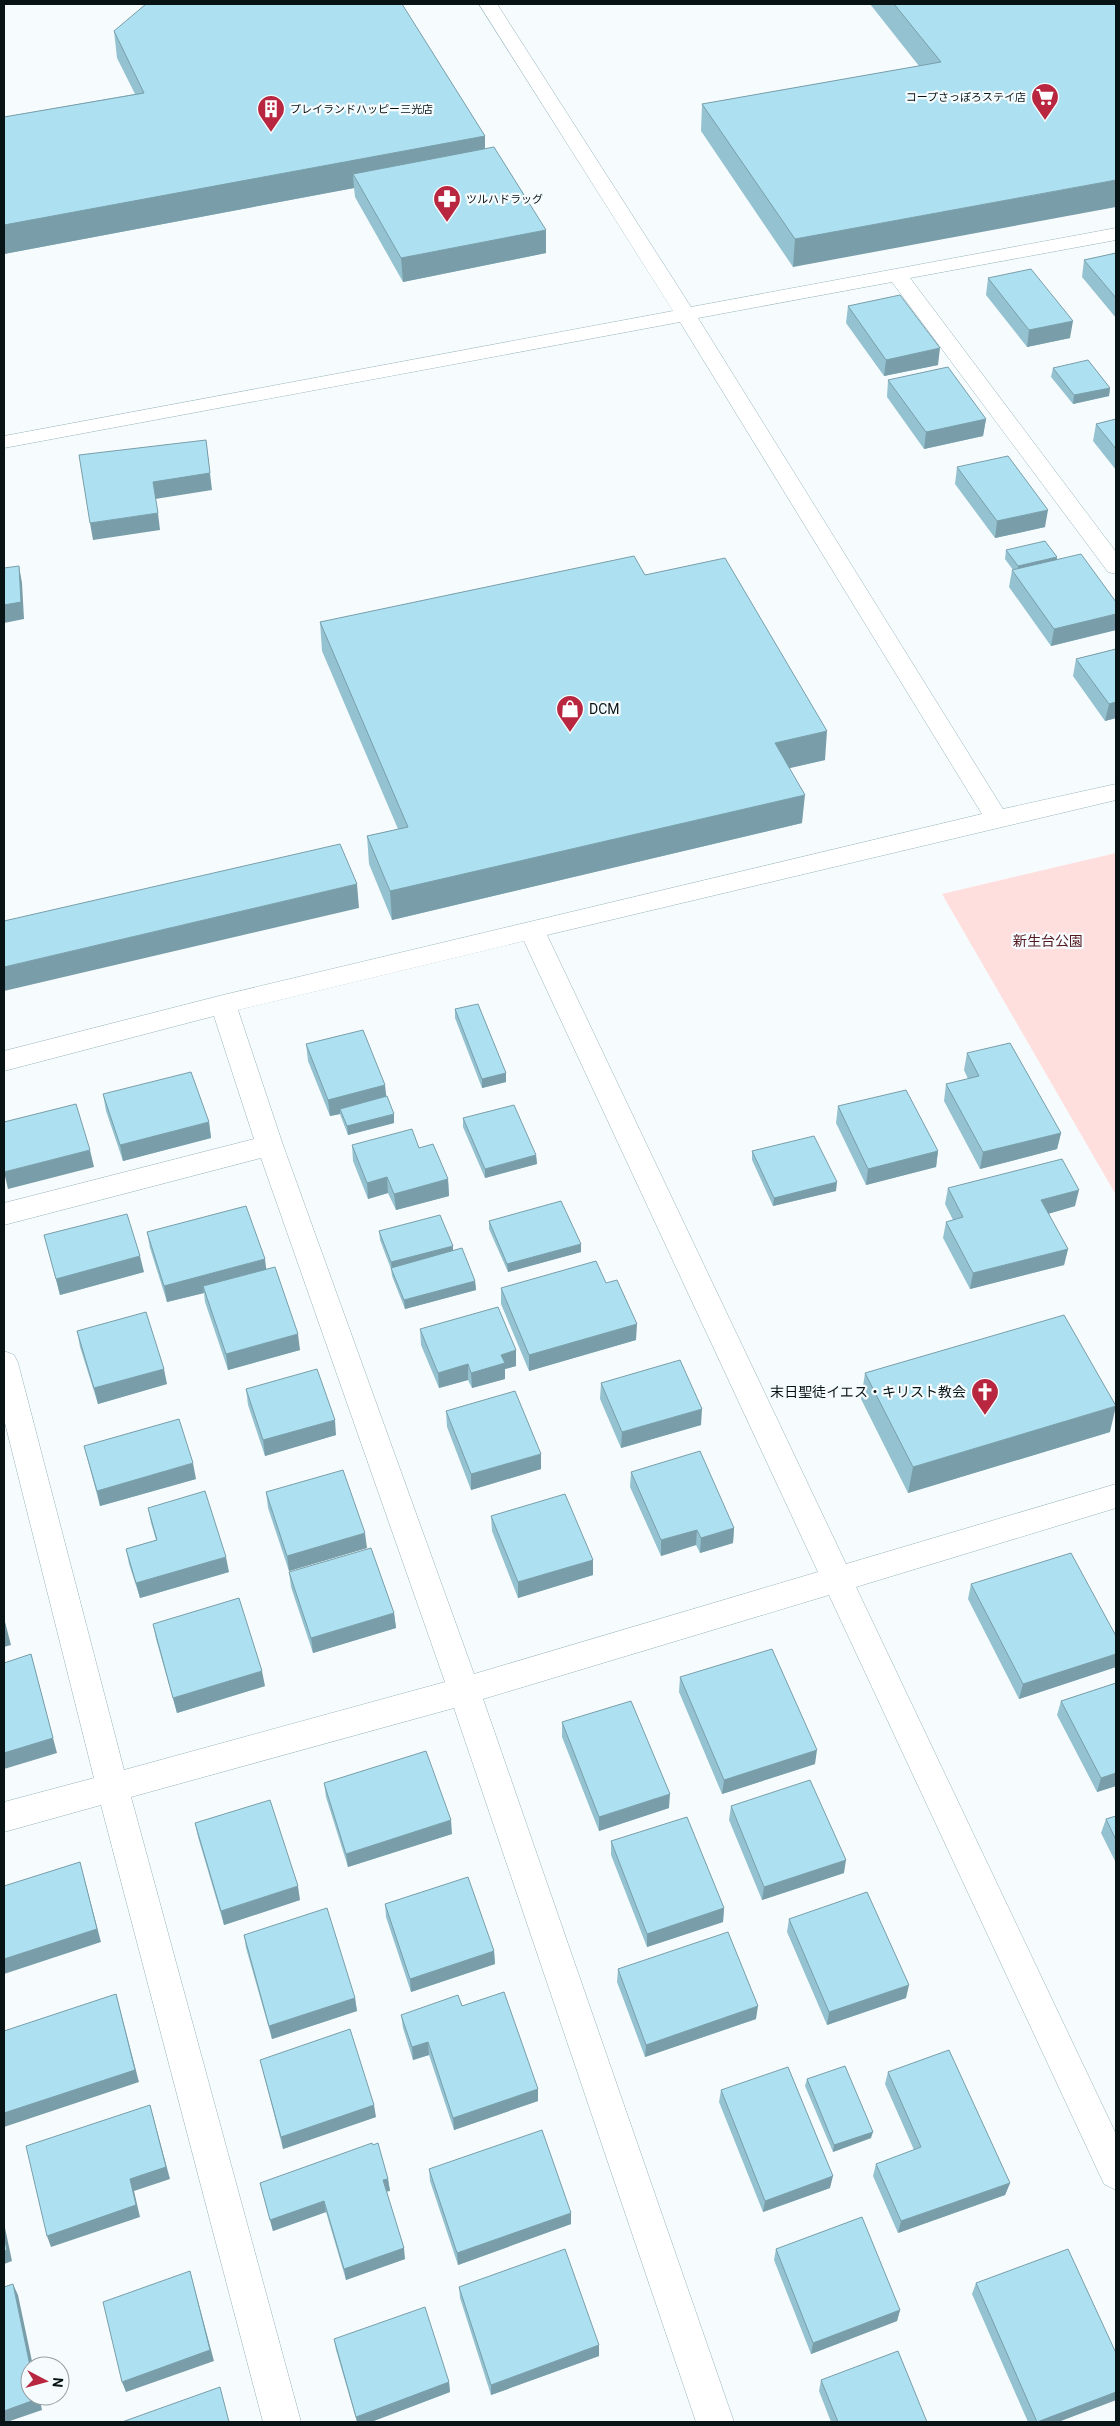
<svg xmlns="http://www.w3.org/2000/svg" width="1120" height="2426" viewBox="0 0 1120 2426" font-family="Roboto,'Noto Sans JP',sans-serif">
<rect width="100%" height="100%" fill="#f6fcfe"/>
<path fill="#ffdede" d="M1116,853v342l-174,-301z"/>
<g fill="none" stroke-linecap="round" stroke-linejoin="round">
<defs>
<path id="minor" d="M479,4h18l194,303 425,-79v12l-206,38 206,274v22l-8,-2 -216,-290 -194,36 305,491 113,-25v16l-569,135 299,629 270,-80v24l-260,79 260,547v56l-12,-6 -275,-589 -346,104 251,723h-38l-242,-714 -323,89 170,625h-38l-162,-617 -97,27v-30l90,-24 -90,-359v-68l10,4 4,8 106,407 321,-88 -184,-524 -257,67v-22l250,-64 -40,-123 -210,55v-20l219,-56 759,-181 -302,-492 -676,126v-12l669,-125zM524,941l294,631 -344,102 -191,-529 -45,-135z"/>
</defs>
<use href="#minor" stroke="#97b4bd" stroke-width="1"/>
<use href="#minor" fill="#fff" fill-rule="evenodd"/>
</g>
<path fill="#95c2d0" d="M870,4h246l-323,263 -92,-136 1,-27 217,-38z
M114,31l371,105v13l61,104 -143,29 -48,-85 -1,-9 -350,66v-137l131,-23 -18,-36z
M1116,253v65l-34,-41 2,-17z
M988,278l82,60 -43,9 -41,-52z
M848,306l90,59 -54,11 -38,-53z
M1053,368l57,20 -1,8 -36,8 -22,-27z
M888,380l98,39 -3,17 -59,13 -37,-52z
M1116,419v51l-23,-29 3,-17z
M957,467l88,60 -50,11 -40,-54z
M1006,550l51,7v3l59,42v28l-65,16 -42,-59 3,-17h1l-8,-11z
M645,575l180,185 -36,8 13,55 -410,97 -23,-56 -2,-28 31,-7 -76,-178 -2,-29z
M1116,649v69l-11,3 -32,-45 3,-17z
M455,1009l51,64v9l-24,6 -27,-70z
M306,1044l80,52 8,27 -46,12 -7,-18 -1,-3 -10,2 -22,-55z
M967,1053l94,80 -4,16 -77,20 -36,-68 2,-17 22,-5 -4,-9z
M103,1094l106,28 2,16 -88,23 -17,-50z
M838,1106l100,45 -2,16 -70,18 -30,-62z
M463,1118l73,37 1,9 -52,14 -22,-51z
M352,1145l67,3 29,31 1,17 -53,14 -8,-17 -20,6 -15,-38z
M752,1151l84,40 -63,15 -21,-46z
M948,1188l127,18 -27,8 20,35 -4,16 -94,24 -27,-51 3,-16 7,-2 -8,-16z
M489,1221l92,31 -73,20 -19,-43z
M379,1231l74,15v5l22,30 1,9 -71,19 -13,-33 -1,-7 -11,-29z
M147,1232l120,37 33,81 -72,20 -23,-68 -1,-9 -37,9 -17,-54z
M44,1235l100,37 -84,23z
M606,1283l30,57 -107,31 -28,-67v-16z
M420,1329l96,37 -11,3v10l-33,9 -4,-8 -29,8 -18,-43z
M77,1331l90,53 -69,20 -18,-57z
M865,1373l245,59 -202,61 -47,-94z
M601,1383l100,42 -80,23 -21,-49z
M246,1389l90,46 -71,21 -17,-51z
M446,1411l95,58 -70,21 -24,-63z
M84,1446l112,33 -96,27z
M631,1472l103,56 -1,15 -33,10 -4,-8 -35,11 -31,-69z
M266,1492l101,56 -78,23 -21,-63z
M148,1508l81,64 -89,26 -11,-34 -3,-15 30,-9 -5,-17z
M491,1516l102,59 -75,23 -26,-67z
M289,1572l105,41 2,15 -83,25 -22,-66z
M971,1584l145,52v31l-97,32 -51,-100z
M153,1624l112,62 -88,27 -21,-74z
M680,1677l135,87 -93,30 -43,-102z
M1116,1683v103l-19,6 -40,-77 4,-14z
M562,1722l107,86 -70,23 -37,-94z
M324,1783l128,51 -104,33 -22,-70z
M731,1806l113,67 -82,27 -33,-80z
M1116,1816v47l-15,-30 5,-14z
M195,1823l105,77 -76,25 -26,-88z
M611,1841l113,67 -1,14 -76,25 -36,-92z
M385,1904l109,47 1,13 -84,28 -25,-75z
M789,1919l117,79 -79,27 -40,-93z
M244,1935l111,63 2,13 -85,28 -26,-91z
M618,1969l138,50 -111,38 -28,-75z
M462,2006l76,95 -84,29 -25,-75 -16,5 -10,-32 -2,-13z
M260,2060l116,57 -93,32z
M888,2072l122,111 -5,12 -107,38 -25,-57 3,-12 38,-14 -29,-66z
M807,2079l64,59 -38,14 -28,-66z
M721,2090l109,98 -67,24 -44,-110z
M429,2169l142,55 -113,41 -28,-84z
M388,2179l2,12h-4l19,68 -59,21 -20,-68 -53,19 -13,-48z
M776,2249l124,61 -3,11 -86,33 -37,-94z
M976,2283l140,70v47l-58,22h-30l-56,-128z
M459,2287l140,58v11l-108,39 -31,-97z
M334,2339l115,43 1,10 -79,30h-14l-21,-72z
M821,2380l106,42h-96l-12,-31z"/>
<path fill="#799ea9" d="M485,136v28l-132,10 1,14 -350,66v-29z
M1116,180v27l-323,60 2,-28z
M546,230v23l-143,29 -2,-24z
M1073,321l-3,17 -43,9 2,-17z
M940,348l-2,17 -54,11 2,-16z
M1110,388l-1,8 -36,8 1,-9z
M986,419l-3,17 -59,13 2,-17z
M206,440l6,50 -57,9 -2,-17z
M1048,510l-3,17 -50,11 2,-17z
M158,513l2,17 -67,10 -3,-17z
M1057,557l-1,9 -39,9 1,-9z
M19,566l3,17 2,36 -20,4v-18z
M1116,614v16l-65,16 3,-17z
M1116,702v16l-11,3 4,-17z
M827,731l-2,29 -52,12 2,-29z
M805,795l-3,28 -410,97 -2,-29z
M357,884l2,24 -355,83v-24z
M506,1073v9l-24,6v-9z
M385,1085l2,17 -47,7v5l-10,2 -2,-16z
M394,1114v9l-46,12 -1,-9z
M209,1122l2,16 -88,23 -3,-16z
M1061,1133l-4,16 -77,20 3,-17z
M90,1150l4,17 -86,22 -4,-17z
M938,1151l-2,16 -70,18 2,-16z
M536,1155l1,9 -52,14v-9z
M387,1177l1,16 -20,6 -1,-16z
M448,1179l1,17 -53,14 -2,-16z
M837,1182l-1,9 -63,15 1,-8z
M1079,1190l-4,16 -38,11 4,-17z
M581,1244v8l-73,20 -1,-8z
M453,1246v8l-61,17 -1,-9z
M1068,1249l-4,16 -94,24 3,-16z
M140,1256l4,16 -84,23 -4,-16z
M265,1259l2,16 -64,11 1,7 -37,9 -3,-16z
M475,1281l1,9 -71,19 -1,-9z
M637,1324l-1,16 -107,31v-16z
M298,1334l2,16 -72,20 -2,-16z
M516,1350v16l-11,3v10l-33,9 -1,-15 30,-18z
M468,1364v16l-29,8 -1,-15z
M164,1369l3,15 -69,20 -4,-16z
M1116,1406l-6,26 -202,61 5,-26z
M702,1409l-1,16 -80,23 1,-16z
M335,1420l1,15 -71,21 -2,-16z
M541,1454v15l-70,21v-16z
M193,1463l3,16 -96,27 -3,-15z
M734,1528l-1,15 -33,10 1,-15z
M697,1530l-1,15 -35,11v-16z
M365,1533l2,15 -78,23 -2,-15z
M226,1557l3,15 -89,26 -4,-15z
M593,1560v15l-75,23v-16z
M394,1613l2,15 -83,25 -2,-15z
M4,1618l7,27 -7,2z
M31,1654l26,99 -53,16v-16z
M1116,1654v13l-97,32 4,-15z
M262,1671l3,15 -88,27 -4,-15z
M817,1750l-2,14 -93,30 2,-14z
M1116,1773v13l-19,6 4,-14z
M670,1794l-1,14 -70,23v-14z
M451,1820l1,14 -104,33 -2,-13z
M846,1860l-2,13 -82,27 2,-13z
M80,1862l21,80 -97,32v-15z
M298,1886l2,14 -76,25 -3,-14z
M724,1908l-1,14 -76,25v-13z
M494,1951l1,13 -84,28 -1,-13z
M909,1985l-3,13 -79,27 2,-13z
M116,1994l23,88 -135,45v-14z
M355,1998l2,13 -85,28 -3,-13z
M758,2006l-2,13 -111,38 1,-12z
M428,2042l1,13 -16,5 -1,-13z
M538,2089v12l-84,29 -1,-12z
M150,2105l20,74 -36,12 6,26 -89,30 -4,-11z
M374,2105l2,12 -93,32 -2,-12z
M873,2132l-2,6 -38,14 1,-7z
M833,2176l-3,12 -67,24 2,-11z
M388,2179l2,12 -5,1 -2,-12z
M1010,2183l-5,12 -107,38 3,-12z
M324,2201l2,11 -53,19 -3,-11z
M571,2213v11l-113,41 -1,-12z
M4,2223l8,38 -8,3z
M404,2248l1,11 -59,21 -2,-11z
M190,2271l24,90 -88,31 -4,-10z
M13,2284l5,11 15,71h-3z
M900,2310l-3,11 -86,33 2,-11z
M599,2345v11l-108,39v-10z
M449,2382l1,10 -79,30h-14l-1,-5z
M1116,2392v8l-58,22h-21z
M36,2396h3l3,14 -35,12h-3v-11z"/>
<path fill="#ade1f2" stroke="#799ea9" d="M146,4h256l83,132 -481,89v-108l140,-24 -30,-62z
M894,4h222v176l-321,59 -93,-135 239,-42z
M494,147l52,83 -145,28 -48,-84z
M1116,253v45l-32,-38z
M1031,269l42,52 -44,9 -41,-52z
M900,295l40,53 -54,12 -38,-54z
M1088,360l22,28 -36,7 -21,-27z
M948,367l38,52 -60,13 -38,-52z
M1116,419v30l-20,-25z
M206,440l4,33 -57,9 5,31 -68,10 -11,-68z
M1008,456l40,54 -51,11 -40,-54z
M1045,541l12,16 -39,9 -12,-16z
M1081,554l35,48v12l-62,15 -42,-59z
M634,556l11,19 80,-17 102,173 -52,12 30,52 -415,96 -23,-55 41,-9 -88,-205z
M19,566l2,36 -17,3v-37z
M1116,649v53l-7,2 -33,-45z
M340,844l17,40 -353,83v-46z
M478,1004l28,69 -24,6 -27,-70z
M363,1030l22,55 -57,15 -22,-56z
M1010,1043l51,90 -78,19 -37,-68 33,-8 -12,-23z
M191,1072l18,50 -89,23 -17,-51z
M906,1090l32,61 -70,18 -30,-63z
M387,1096l7,18 -47,12 -7,-17z
M76,1104l14,46 -86,22v-50z
M514,1105l22,50 -51,14 -22,-51z
M412,1129l7,19 14,-4 15,35 -54,15 -7,-17 -20,6 -15,-38z
M814,1136l23,46 -63,16 -22,-47z
M1062,1159l17,31 -38,10 27,49 -95,24 -27,-51 17,-5 -15,-29z
M561,1201l20,43 -74,20 -18,-43z
M246,1206l19,53 -101,27 -17,-54z
M127,1214l13,42 -84,23 -12,-44z
M440,1215l13,31 -62,16 -12,-31z
M462,1248l13,33 -71,19 -13,-32z
M596,1261l10,22 11,-3 20,44 -108,31 -28,-67z
M275,1267l23,67 -72,20 -23,-68z
M498,1307l18,43 -15,5 4,8 -34,10 -3,-9 -30,9 -18,-44z
M146,1312l18,57 -70,19 -17,-57z
M1064,1315l52,91 -203,61 -48,-94z
M680,1360l22,49 -80,23 -21,-49z
M317,1369l18,51 -72,20 -17,-51z
M515,1391l26,63 -70,20 -25,-63z
M179,1419l14,44 -96,28 -13,-45z
M700,1451l34,77 -33,10 -4,-8 -36,10 -30,-68z
M343,1470l22,63 -78,23 -21,-64z
M205,1491l21,66 -90,26 -10,-34 31,-9 -9,-32z
M565,1494l28,66 -75,22 -27,-66z
M371,1548l23,65 -83,25 -22,-66z
M1071,1553l45,83v18l-93,30 -52,-100z
M239,1598l23,73 -89,27 -20,-74z
M4,1621l2,9 -2,1z
M772,1649l45,101 -93,30 -44,-103z
M31,1654l22,84 -49,15v-90z
M1116,1683v90l-15,5 -40,-77z
M631,1701l39,93 -71,23 -37,-95z
M426,1751l25,69 -105,34 -22,-71z
M810,1780l36,80 -82,27 -33,-81z
M270,1800l28,86 -77,25 -26,-88z
M1116,1816v24l-10,-21z
M687,1817l37,91 -77,26 -36,-93z
M80,1862l17,67 -93,30v-73z
M468,1877l26,74 -84,28 -25,-75z
M867,1892l42,93 -80,27 -40,-93z
M327,1908l28,90 -86,28 -25,-91z
M728,1932l30,74 -112,39 -28,-76z
M504,1992l34,97 -85,29 -25,-76 -16,5 -11,-32 57,-20 4,11z
M116,1994l19,76 -131,43v-82z
M350,2029l24,76 -93,32 -21,-77z
M949,2050l61,133 -109,38 -25,-57 45,-17 -33,-75z
M845,2066l28,66 -39,13 -27,-66z
M788,2067l45,109 -68,25 -44,-111z
M150,2105l16,62 -36,12 6,26 -89,31 -21,-90z
M542,2130l29,83 -114,40 -28,-84z
M372,2143l1,2 5,-2 10,36 -5,1 21,68 -60,21 -20,-68 -54,19 -10,-37z
M862,2217l38,93 -87,33 -37,-94z
M4,2236l3,14 -3,1z
M565,2249l34,96 -108,40 -32,-98z
M1068,2249l48,104v39l-79,30 -61,-139z
M190,2271l20,79 -88,32 -19,-80z
M13,2284l17,82v30h6l1,3 -33,12v-124z
M425,2307l24,75 -93,35 -22,-78z
M898,2351l29,71h-89l-17,-42z
M220,2387l9,35h-107z"/>
<defs>
<symbol id="supermarket-pin" viewBox="-11 -11 22 30"><path d="M0 17L-7.5 6A9.5 9.5 0 1 1 7.5 6Z" fill="#b82640" stroke="#f6fcfe"/><path d="M-6-5.5h2.5l.6 2H6L4.5 2H-2.5L-4.4-4H-6ZM-1.5 3.2a1.3 1.3 0 1 0 .1 0ZM3 3.2a1.3 1.3 0 1 0 .1 0Z" fill="#fff"/></symbol>
<symbol id="building-pin" viewBox="-11 -11 22 30"><path d="M0 17L-7.5 6A9.5 9.5 0 1 1 7.5 6Z" fill="#b82640" stroke="#f6fcfe"/><path d="M-4-6H4V6H1V3H-1V6H-4ZM-2.5-4.3h1.7v1.8h-1.7ZM.8-4.3h1.7v1.8H.8ZM-2.5-1h1.7V.8h-1.7ZM.8-1h1.7V.8H.8Z" fill="#fff"/></symbol>
<symbol id="pharmacy-pin" viewBox="-11 -11 22 30"><path d="M0 17L-7.5 6A9.5 9.5 0 1 1 7.5 6Z" fill="#b82640" stroke="#f6fcfe"/><path d="M-2-6h4v4h4v4h-4v4h-4v-4h-4v-4h4Z" fill="#fff"/></symbol>
<symbol id="shop-pin" viewBox="-11 -11 22 30"><path d="M0 17L-7.5 6A9.5 9.5 0 1 1 7.5 6Z" fill="#b82640" stroke="#f6fcfe"/><path d="M-5-2.5h2.3a2.7 3.5 0 0 1 5.4 0H5L5.5 6h-11ZM-1.5-2.5h3a1.5 2.3 0 0 0-3 0Z" fill="#fff"/></symbol>
<symbol id="church-pin" viewBox="-11 -11 22 30"><path d="M0 17L-7.5 6A9.5 9.5 0 1 1 7.5 6Z" fill="#b82640" stroke="#f6fcfe"/><path d="M-1.2-6h2.4v3.5h3.3v2.4h-3.3V6h-2.4V-.1h-3.3v-2.4h3.3Z" fill="#fff"/></symbol>
</defs>
<g fill-rule="evenodd">
<use href="#supermarket-pin" x="1029" y="81" width="32" height="43"/>
<use href="#building-pin" x="255" y="93" width="32" height="43"/>
<use href="#pharmacy-pin" x="431" y="183" width="32" height="43"/>
<use href="#shop-pin" x="554" y="693" width="32" height="43"/>
<use href="#church-pin" x="969" y="1376" width="32" height="43"/>
</g>
<g text-anchor="middle" dominant-baseline="central" stroke-width="4.5" stroke-linejoin="round" paint-order="stroke">
<g font-size="11" fill="#081316" stroke="#f6fcfe" text-anchor="start">
<text x="1026" y="97" text-anchor="end">コープさっぽろステイ店</text>
<text x="290" y="109">プレイランドハッピー三光店</text>
<text x="466" y="199">ツルハドラッグ</text>
</g>
<g font-size="14" fill="#081316" stroke="#f6fcfe" text-anchor="start">
<text x="589" y="709">DCM</text>
<text x="966" y="1392" text-anchor="end">末日聖徒イエス・キリスト教会</text>
</g>
<g font-size="14" fill="#53171e" stroke="#f6fcfe">
<text x="1048" y="941">新生台公園</text>
</g>
</g>
<rect width="1120" height="2426" fill="none" stroke="#081316" stroke-width="10"/>
<g transform="translate(45 2381) rotate(96)"><circle r="24" fill="#f6fcfe" stroke="#979fa1"/>
<path d="M0-4L9 19L0 12L-9 19Z" fill="#b82640"/>
<text y="-8" font-size="14" font-weight="bold" text-anchor="middle" fill="#081316">N</text>
</g>
</svg>
